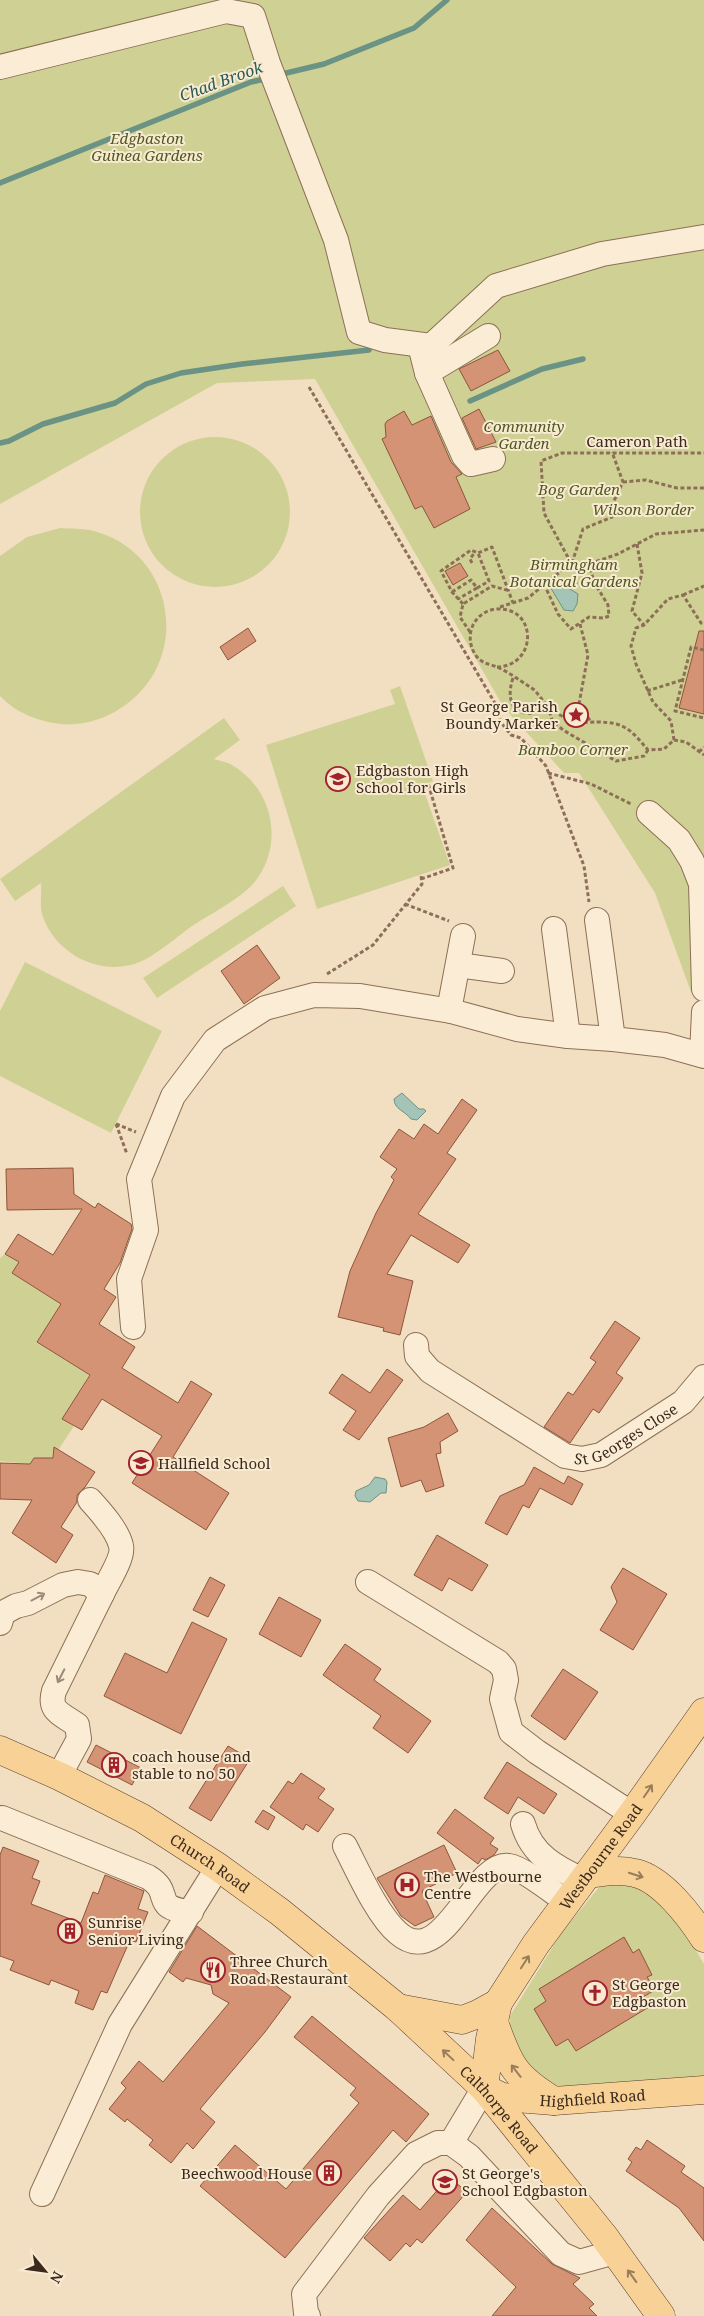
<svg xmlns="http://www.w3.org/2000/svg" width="704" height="2316" viewBox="0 0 704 2316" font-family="'Noto Serif',serif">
<rect width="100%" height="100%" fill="#f2dfc1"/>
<path fill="#cfd194" d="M0,0h704v992h-13l-36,-99 -76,-120h-15l-60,-65 -189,-329 -98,4 -217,121z
M140 512a75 75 0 1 1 150 0a75 75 0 1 1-150 0Z
M60,528c10,1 23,0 34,3 83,22 98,132 27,177 -18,12 -39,18 -61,16 -23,-3 -44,-11 -60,-28v-140l27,-19z
M400,686l33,95 -11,4 28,80 -133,44 -51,-164 129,-41 -5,-14z
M224,718l16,22 -26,19c6,2 13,3 18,6 43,25 53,83 20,120 -13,14 -43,30 -60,41 -15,11 -30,24 -46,33 -39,21 -89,-2 -103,-42 -4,-9 -1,-24 -2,-34l-26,18 -15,-22z
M283,886l13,20 -139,92 -14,-20z
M25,962l137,69 -51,102 -111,-57v-65z
M5,1254l14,8 -7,11 49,31 -24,38 52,33 -26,43 11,8 -21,32h-19l-4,6 -30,-3v-203z
M618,1883l18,2 25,15 17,20 26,44v115l-145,10 -19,-5 -30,-47v-21l52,-84 39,-47z"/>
<path fill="#a4c4b8" stroke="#6a9385" d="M559,579l6,7 13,8 -1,10 -4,7 -9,-1 -15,-25z
M402,1093l17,16h5l2,2 -9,9 -6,-1c-6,-8 -17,-10 -17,-20z
M375,1477l10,2 2,3 -1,11h-5l-11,9 -12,-1 -3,-5 1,-5 13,-6z"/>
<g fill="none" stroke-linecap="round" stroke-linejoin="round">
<path stroke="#6a9385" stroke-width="5.5" d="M278,75l46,-11 90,-36 33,-28
M0,183l251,-101 18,-4
M470,401l72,-32 41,-10
M0,443l9,-2 34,-17 72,-21 31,-19 35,-11 61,-9 127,-14"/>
</g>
<path fill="#d39374" stroke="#8e553b" d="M498,350l12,21 -39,20 -12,-22z
M479,409l17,33 -20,7 -14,-31z
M404,411l8,14 19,-9 20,46 11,12 -6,3 14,32 -36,19 -12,-22 -7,3 -33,-70 4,-2 -1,-13 2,-3z
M460,563l8,13 -15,9 -8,-14z
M248,628l8,13 -28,19 -8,-13z
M699,631h5v83l-25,-6z
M257,945l23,33 -36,26 -23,-33z
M462,1099l15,11 -30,43 9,6 -38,55 52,31 -12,18 -47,-28 -24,39 26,7 -13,54 -17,-4 1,-3 -46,-11 12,-46 26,-58 18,-33 -3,-3 6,-8 -17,-12 19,-28 15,10 10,-15 14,10z
M73,1168l1,26 21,14 3,-5 33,21 1,5 -12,34 -16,26 12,8 -17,27 36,23 -13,21 56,35 13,-22 21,13 -39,63 56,36 -23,37 -74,-47 30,-47 -60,-37 -20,31 -20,-11 28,-44 -53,-33 24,-38 -49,-31 7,-11 -14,-8 13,-20 35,21 29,-46 -75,1 -1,-41z
M615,1321l25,17 -24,35 7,5 -24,35 -6,-4 -23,34 -26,-16 24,-35 5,3 23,-33 -6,-4z
M387,1369l16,11 -44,60 -16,-10 13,-19 -27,-18 13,-19 28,19z
M448,1413l10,18 -18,11 1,11 -5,1 8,32 -18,6 -5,-12 -20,7 -13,-49 36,-11z
M54,1447l41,25 -10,15 -8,8v7l-16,25 12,8 -17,28 -44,-30 20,-33 -32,-1v-36l30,1 4,-6h19z
M534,1467l30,17 4,-8 15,8 -11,21 -32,-17 -11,20 -6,-3 -16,30 -22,-12 15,-27 24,-11z
M437,1535l51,30 -16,26 -23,-13 -7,13 -28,-16z
M623,1568l44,26 -34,56 -33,-20 17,-28 -6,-15z
M210,1577l15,8 -17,32 -15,-7z
M279,1597l42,23 -20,37 -42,-23z
M192,1622l35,17 -46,95 -77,-38 21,-43 42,20z
M345,1644l36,25 -7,11 57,41 -23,32 -35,-25 8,-12 -58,-41z
M563,1669l35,23 -33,48 -34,-24z
M96,1745l45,23 -9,17 -45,-23z
M228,1746l22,13 -39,62 -22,-13z
M507,1762l50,32 -13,20 -26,-17 -10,17 -24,-16z
M301,1773l24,16 -7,9 16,11 -16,23 -12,-8 -3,6 -33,-23 18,-26 5,3z
M455,1809l39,29 -4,6 8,5 -4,6 -9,5 -3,-2 -4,6 -41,-31z
M263,1810l12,7 -7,13 -13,-8z
M444,1845l13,28 -35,18 12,26 -19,9 -14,-10 -24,-38z
M3,1847l36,14 -7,17 8,3 -9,23 50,19 12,-31 5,2 7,-19 39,16 -6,18 10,3 -12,30 -6,-2 -23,53 -6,-2 -8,19 -18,-7 4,-12 -28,-11 -2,5 -39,-15 4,-9 -14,-5v-101z
M197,1926l94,71 -26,35 -65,77 15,13 -22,27 -6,-6 -16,20 -22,-18 4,-5 -26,-21 -2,3 -16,-13 17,-21 -5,-5 18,-22 24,21 66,-79 -16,-9 -2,-9 -25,-7 -3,4 -14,-10z
M624,1937l9,16 6,-4 13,26 -5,2 8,13 -12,7 6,10 -73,44 -8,-12 -12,7 -22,-37 12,-8 -7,-12z
M312,2016l117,98 -23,28 -13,-12 -108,128 -85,-72 35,-41 51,44 73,-86 -9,-8 6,-7 -62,-51z
M647,2140l38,26 -4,6 23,16v53l-25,-33 -53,-37 6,-9 -4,-3 8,-12 5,3z
M449,2177l18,15 -45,51 -5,-4 -7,8 -4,-4 -16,18 -26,-23 39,-43 17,15z
M492,2208l60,56 28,14 -7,6 21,20 -5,4 8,8h-105l24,-29 -50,-47z"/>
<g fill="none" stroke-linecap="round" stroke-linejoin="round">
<defs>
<g id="minor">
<path d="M0,67l226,-56 27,5 15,47 68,177 23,92 26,8 46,6 65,-60 106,-32 102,-17"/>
<path d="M420,345l7,28 37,83 7,8 22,-5"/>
<path d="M427,373l61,-37"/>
<path d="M649,813l30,27 13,21 9,23 3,105"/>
<path d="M597,920l16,119 52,6 39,11"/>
<path d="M554,929l14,107 45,3"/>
<path d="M463,936l-13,69 1,6 66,18 51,7"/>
<path d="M458,965l44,6"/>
<path d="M702,1055l2,-43"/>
<path d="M133,1327l-4,-48 17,-49 -7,-51 34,-83 42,-56 50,-32 49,-13 46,1 91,15"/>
<path id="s1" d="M416,1345l1,11 13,15 135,85 17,3 19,-4 82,-53 21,-25"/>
<path d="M90,1500c11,12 28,31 31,46 3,11 -14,37 -19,48"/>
<path d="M368,1582l130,80 6,7 2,11 -4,19 9,33 26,20 95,62"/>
<path d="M0,1623l3,-10 13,-7 12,-3 35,-18 15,-3 12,2 12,10 -48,97c-6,21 8,23 23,34l2,14 -20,37"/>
<path d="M2,1818l146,59c27,16 1,31 43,35"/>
<path d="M523,1824c9,31 33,44 60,56"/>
<path d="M345,1846c13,25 32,69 53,87 46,40 75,-73 111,-67 14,2 45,27 58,36"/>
<path d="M451,2143l33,-55"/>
<path d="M42,2194l78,-170 98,-157"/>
<path d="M308,2316l-2,-3 -2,-19 74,-98 38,-42 22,-11h13l18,13 92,98 18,8 36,-10"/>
</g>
<g id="major">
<path id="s2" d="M0,1750l59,26 83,42 76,49 62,45 118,96 86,80 119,147 58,81"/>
<path d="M588,1874c16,-2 31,-5 47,-1 27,6 55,43 69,65"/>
<path d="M398,2008l64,12 16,-6 20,-11"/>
<path d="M494,2022c15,44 21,55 60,79"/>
<path id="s3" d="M484,2088l6,-49 8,-36 38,-59 96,-130 72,-102"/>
<path id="s4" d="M484,2088l18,9 52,4 150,-11"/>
</g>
</defs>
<use href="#minor" stroke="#8d6f57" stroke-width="26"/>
<use href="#major" stroke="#5a3d2b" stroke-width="29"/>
<path stroke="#8d6f57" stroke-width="3" stroke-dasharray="4 2.5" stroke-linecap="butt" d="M309,387l190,323 1,11 11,14 10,3 25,28 38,100 5,36
M623,482l23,-2 31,8h27
M637,544l5,29 -10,38 12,14
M472,563l-2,-4 5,-7
M571,563l-27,-50 -3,-52 21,-8h142
M572,563l11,-34 29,-12 -1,-10 12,-25 -11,-30
M544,584l14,30 13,15 18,-12 15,1 5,-2 -1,-11 -14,-23 -5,-18
M567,584h15l12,-2
M477,588l12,-7 -11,-28
M452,592l19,-12 6,8 -19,11
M683,595l21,-9
M463,604l-11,-12 -11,-21 30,-21 7,3 14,-6 21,56
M500,607l28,-9 43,-35 18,1 29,-10 38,-20 48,-4
M580,624l8,31 -9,49 12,18
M470,632l-10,-15 3,-13 29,-18 18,5
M704,650l-13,-3 -16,64 29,7
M497,667c39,-1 41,-56 4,-58 -12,-1 -23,6 -28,16 -5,11 -3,23 4,32 6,7 13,7 20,10 12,5 25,15 36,22 6,5 9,12 15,17 7,7 18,13 26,15 7,2 16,1 23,1 28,0 34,8 51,28l16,-1 10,-9 12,2 18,13
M513,678c-10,29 8,45 35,29l4,13 11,10 53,31 28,-5 4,-6
M647,691l35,-11
M674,740l-3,-19 -18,-19 -17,-38 -5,-18 5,-18 8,-3 24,-26 15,-4 18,28 3,2
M699,752l5,-5
M548,773l43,11 40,20
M421,879l32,-11 -25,-85
M405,904l44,17
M327,974l46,-29 49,-61 -1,-9
M116,1124l11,30
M116,1124l20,8"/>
<use href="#minor" stroke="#fbedd5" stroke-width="24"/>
<use href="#major" stroke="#f8d196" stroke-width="28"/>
</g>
<defs><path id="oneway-shaft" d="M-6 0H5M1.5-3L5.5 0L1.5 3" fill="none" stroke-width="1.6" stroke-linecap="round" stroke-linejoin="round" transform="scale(1.25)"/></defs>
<g stroke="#9b8b78">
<use href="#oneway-shaft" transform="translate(38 1597) rotate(-28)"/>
<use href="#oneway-shaft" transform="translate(61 1676) rotate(117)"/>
</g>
<g stroke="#9a7d59">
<use href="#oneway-shaft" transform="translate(648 1791) rotate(-56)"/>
<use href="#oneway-shaft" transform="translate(636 1875) rotate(18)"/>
<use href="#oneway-shaft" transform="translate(525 1962) rotate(-57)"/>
<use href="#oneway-shaft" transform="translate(448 2055) rotate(-137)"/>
<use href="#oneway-shaft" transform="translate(516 2071) rotate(-128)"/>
<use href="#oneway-shaft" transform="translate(632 2276) rotate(-126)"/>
</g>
<defs>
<symbol id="sight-ring" viewBox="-11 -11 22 22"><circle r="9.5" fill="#f8ead1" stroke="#a1222d" stroke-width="1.5"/><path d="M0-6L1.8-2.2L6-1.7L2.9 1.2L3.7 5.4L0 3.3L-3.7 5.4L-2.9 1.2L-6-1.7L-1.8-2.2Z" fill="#a1222d"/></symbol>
<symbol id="school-ring" viewBox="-11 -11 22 22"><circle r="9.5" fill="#f8ead1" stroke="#a1222d" stroke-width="1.5"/><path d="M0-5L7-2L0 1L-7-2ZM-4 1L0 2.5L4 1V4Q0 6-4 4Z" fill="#a1222d"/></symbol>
<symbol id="building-ring" viewBox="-11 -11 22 22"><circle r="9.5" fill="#f8ead1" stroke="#a1222d" stroke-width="1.5"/><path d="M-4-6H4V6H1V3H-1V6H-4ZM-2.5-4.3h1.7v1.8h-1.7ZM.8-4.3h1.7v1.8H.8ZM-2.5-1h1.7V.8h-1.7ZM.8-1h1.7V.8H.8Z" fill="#a1222d"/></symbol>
<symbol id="hospital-ring" viewBox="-11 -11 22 22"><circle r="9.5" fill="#f8ead1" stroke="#a1222d" stroke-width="1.5"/><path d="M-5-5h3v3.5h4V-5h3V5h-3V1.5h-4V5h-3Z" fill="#a1222d"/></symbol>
<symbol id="restaurant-ring" viewBox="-11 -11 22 22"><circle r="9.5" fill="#f8ead1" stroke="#a1222d" stroke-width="1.5"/><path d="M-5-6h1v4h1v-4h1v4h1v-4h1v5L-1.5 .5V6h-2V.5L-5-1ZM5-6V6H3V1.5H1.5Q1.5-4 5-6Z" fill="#a1222d"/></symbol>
<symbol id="church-ring" viewBox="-11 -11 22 22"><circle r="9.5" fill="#f8ead1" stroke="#a1222d" stroke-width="1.5"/><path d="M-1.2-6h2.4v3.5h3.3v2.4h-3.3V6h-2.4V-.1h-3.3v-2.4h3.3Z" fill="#a1222d"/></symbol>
</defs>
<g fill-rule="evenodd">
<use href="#sight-ring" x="562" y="701" width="28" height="28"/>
<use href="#school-ring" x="324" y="765" width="28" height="28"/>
<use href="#school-ring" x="127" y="1449" width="28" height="28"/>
<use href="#building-ring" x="100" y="1751" width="28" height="28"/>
<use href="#hospital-ring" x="393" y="1871" width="28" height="28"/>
<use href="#building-ring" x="56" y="1917" width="28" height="28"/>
<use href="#restaurant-ring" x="199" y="1956" width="28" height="28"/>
<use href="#church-ring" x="581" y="1979" width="28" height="28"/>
<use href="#building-ring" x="315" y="2159" width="28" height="28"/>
<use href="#school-ring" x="431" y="2168" width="28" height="28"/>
</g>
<g text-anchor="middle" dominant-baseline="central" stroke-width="4" stroke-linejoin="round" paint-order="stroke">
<g font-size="15" font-style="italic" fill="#505921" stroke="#f8ead1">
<text x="147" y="138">Edgbaston<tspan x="147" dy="17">Guinea Gardens</tspan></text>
<text x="524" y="426">Community<tspan x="524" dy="17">Garden</tspan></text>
<text x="579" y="489">Bog Garden</text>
<text x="643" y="509">Wilson Border</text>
<text x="574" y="564">Birmingham<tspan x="574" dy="17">Botanical Gardens</tspan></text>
<text x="573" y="749">Bamboo Corner</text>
</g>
<g font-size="15" fill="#3b291c" stroke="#f8ead1">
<text x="637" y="441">Cameron Path</text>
<text stroke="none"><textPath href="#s1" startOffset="258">St Georges Close</textPath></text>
<text stroke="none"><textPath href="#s3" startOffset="265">Westbourne Road</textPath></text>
<text stroke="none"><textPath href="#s2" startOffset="239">Church Road</textPath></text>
<text stroke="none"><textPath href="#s4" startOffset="111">Highfield Road</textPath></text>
<text stroke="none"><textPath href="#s2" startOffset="620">Calthorpe Road</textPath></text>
</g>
<g font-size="15" fill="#3b291c" stroke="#f8ead1" text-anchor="start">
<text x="558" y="706" text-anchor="end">St George Parish<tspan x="558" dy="17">Boundy Marker</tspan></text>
<text x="356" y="770">Edgbaston High<tspan x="356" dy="17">School for Girls</tspan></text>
<text x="158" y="1463">Hallfield School</text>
<text x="132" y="1756">coach house and<tspan x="132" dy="17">stable to no 50</tspan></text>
<text x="424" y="1876">The Westbourne<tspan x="424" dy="17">Centre</tspan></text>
<text x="88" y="1922">Sunrise<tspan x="88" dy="17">Senior Living</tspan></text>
<text x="230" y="1961">Three Church<tspan x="230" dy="17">Road Restaurant</tspan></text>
<text x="612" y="1984">St George<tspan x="612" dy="17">Edgbaston</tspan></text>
<text x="312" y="2173" text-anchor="end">Beechwood House</text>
<text x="462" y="2173">St George's<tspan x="462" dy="17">School Edgbaston</tspan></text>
</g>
<g font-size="16" font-style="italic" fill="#2a5c55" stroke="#f8ead1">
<text transform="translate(221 81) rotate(-20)">Chad Brook</text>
</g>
</g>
<g transform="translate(45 2271) rotate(119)" stroke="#f8ead1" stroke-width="4" paint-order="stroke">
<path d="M0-4L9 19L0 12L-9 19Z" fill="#3b291c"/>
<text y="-8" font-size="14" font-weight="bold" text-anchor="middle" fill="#3b291c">N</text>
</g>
</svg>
